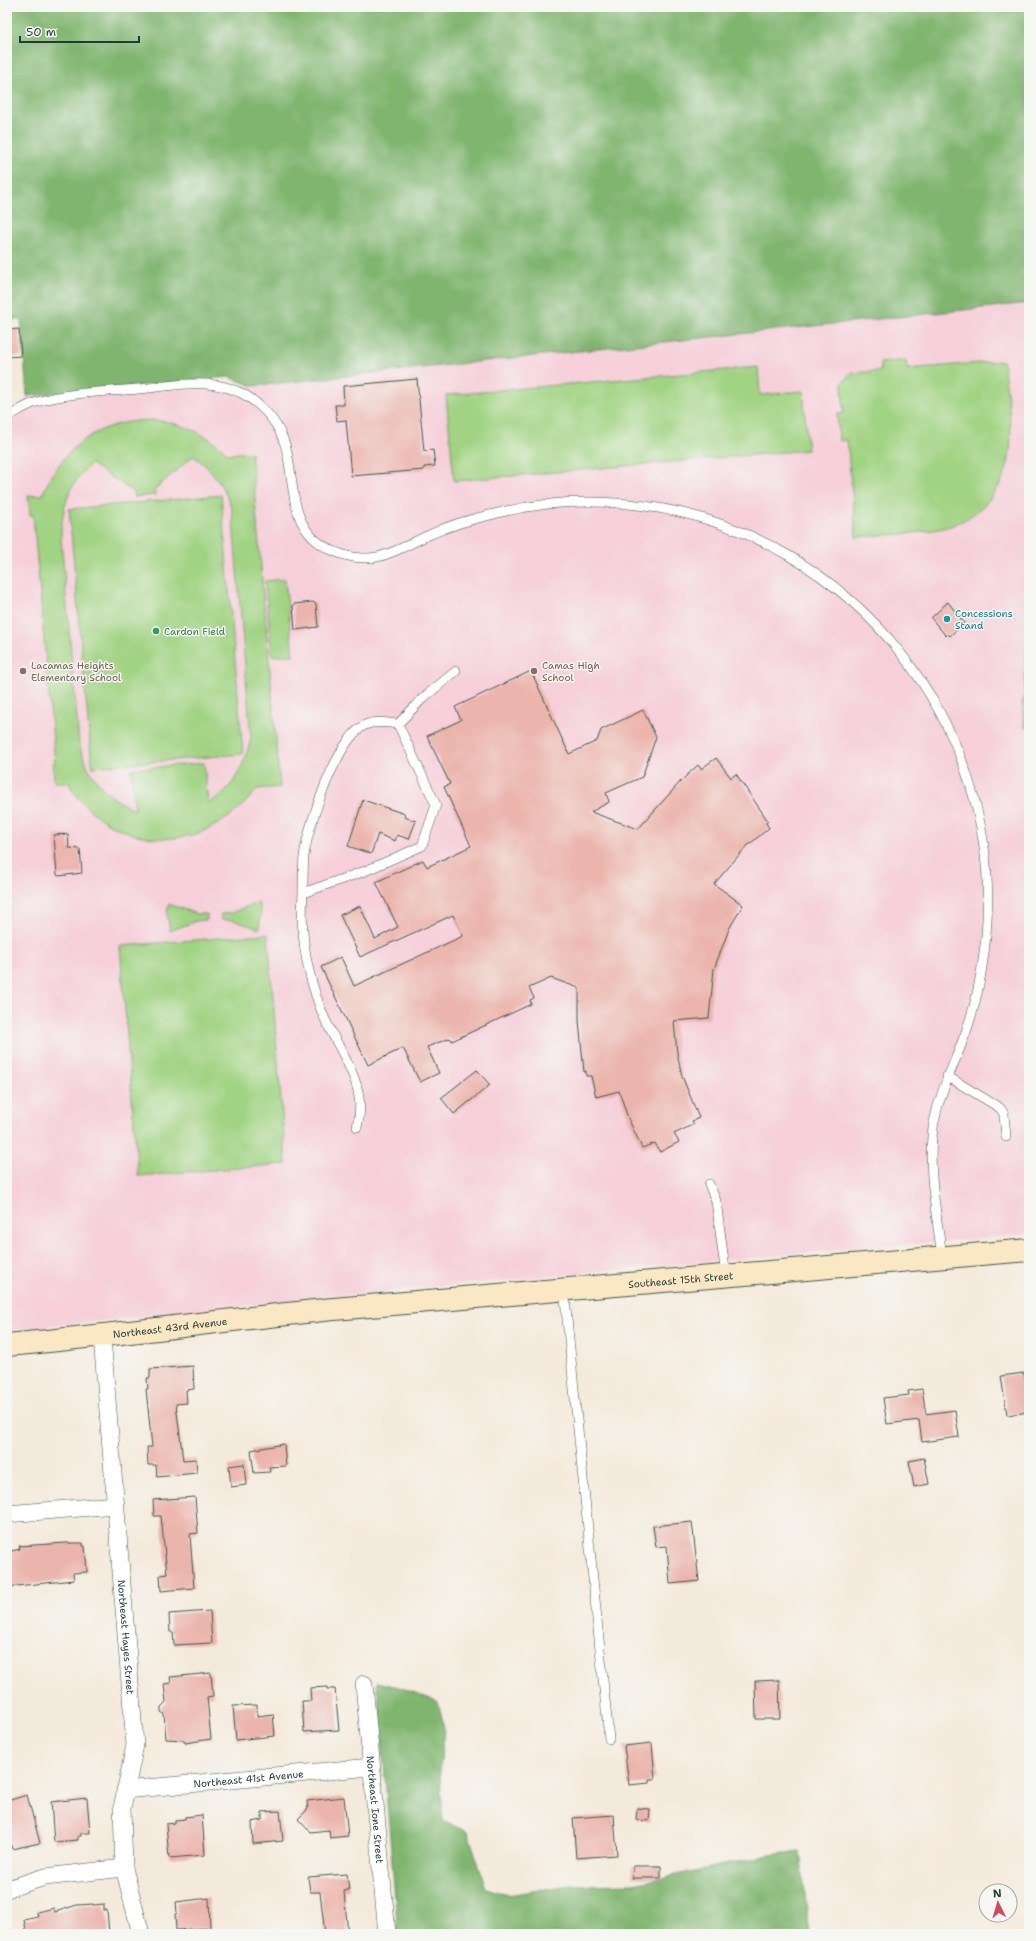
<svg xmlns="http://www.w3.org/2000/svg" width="1036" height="1941" viewBox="0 0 1036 1941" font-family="'Shantell Sans',sans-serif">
<rect width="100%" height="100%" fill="#f6f6f2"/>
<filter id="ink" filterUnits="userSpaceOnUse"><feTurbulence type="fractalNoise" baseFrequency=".025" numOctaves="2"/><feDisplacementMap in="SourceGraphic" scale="8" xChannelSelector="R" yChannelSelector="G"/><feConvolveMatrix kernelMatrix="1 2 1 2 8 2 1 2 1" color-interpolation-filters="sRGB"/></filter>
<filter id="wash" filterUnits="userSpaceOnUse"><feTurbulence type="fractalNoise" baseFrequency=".012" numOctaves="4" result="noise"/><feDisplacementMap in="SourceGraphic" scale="16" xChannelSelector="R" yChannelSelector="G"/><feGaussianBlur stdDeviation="0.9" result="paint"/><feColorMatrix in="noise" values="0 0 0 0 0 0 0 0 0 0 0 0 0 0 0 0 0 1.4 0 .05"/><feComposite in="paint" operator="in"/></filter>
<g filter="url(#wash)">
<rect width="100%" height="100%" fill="#f4eadb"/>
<path fill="#f6cfd9" d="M1029,303v931l-315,27 -363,34 -344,36v-918h8l12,-17 226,-10z"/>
<path fill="#a0d382" stroke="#60885b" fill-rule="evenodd" d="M906,360l1,9 96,-8c3,26 10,66 7,91 -4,35 -29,65 -63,75 -24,7 -64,8 -91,10l-9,-97 -8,1 -2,-27 7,-1 -2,-30 9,-10 30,-2 -1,-8z
M758,367l2,28 43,-4 5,59 -354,31 -8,-86z
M151,420c29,2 56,13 77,34l23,-2 29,335 -23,2c-35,46 -90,64 -144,37 -19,-10 -35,-25 -45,-44h-14l-1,-19h2l-22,-248h-3l-2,-19 14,-1c21,-49 56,-74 109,-75zM193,456c20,13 32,32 39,54l19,228c-6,26 -17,52 -43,65l-4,-40 -73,6 4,41c-31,-14 -48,-35 -56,-67l-18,-205c0,-29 8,-55 30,-74l43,28v5l21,-2 -1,-5z
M221,495l22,259 -151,13 -23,-258z
M285,579l8,76 -21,1 -7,-75z
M1029,600v127l-4,1 -3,-27h2z
M258,902l3,8 -2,19 -26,-9h-12v-6l10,-1z
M169,904l28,10h10v6l-11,1 -26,10 -3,-18z
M268,934l18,230 -148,12 -18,-230z"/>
<path fill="#80b570" stroke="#507952" d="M7,7h1022v296l-776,83 -24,-9 -202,19 -6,-77 -14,1z
M377,1682l26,6 35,14 6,26 -4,42 3,51 25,11 18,56 22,7 62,-10 63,-1 137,-29 30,-4 10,83h-412z"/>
<g id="blocks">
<path fill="#ebb4ac" d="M19,329l2,27 -14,1v-27z
M417,379l7,72 9,-1 2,16 -11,1v3l-73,6 -5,-56 -9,1 -2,-16h9l-1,-19z
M313,602l3,2 2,23 -23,3 -2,-24 1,-2z
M948,602l16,21 -14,13 -2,-2 -2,2 -15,-18z
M531,671l38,83 28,-13 4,-11 42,-20 13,27 -14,40 -36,16 3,9 -18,10 47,17 43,-48 17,-16 3,4 15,-11 15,20 5,-4 32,47 -2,2 3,5 -23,19 -32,37 29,21 -14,24 -15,40 -5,49 -35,3 3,32 5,23 17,42 -7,3 2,3 -20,10 5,8 -19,10 -5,-9 -13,5 -14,-30 -9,-27 -23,6 -5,-21h-5v-5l-2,1 -5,-51v-33l-28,-10 -22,10 5,10 -4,2 1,4 -79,37 -2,-3 -23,9 12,26 -19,9 -17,-34 -35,17 -47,-98 20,-10 13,29 109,-50 -10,-21 -93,42 -20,-42 20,-9 15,33 23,-12 -22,-45 47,-22 4,7 44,-21 -27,-59 6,-3 -23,-48 34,-16 -6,-13z
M363,800l42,14 -1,3 12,4 -7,18 -12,-4 -2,6 -17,-7 -7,20 -23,-8z
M68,834l1,14 11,1 2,24 -23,3 -2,-1 -3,-40z
M477,1070l13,15 -36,29 -13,-16z
M193,1366l1,23 -8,1 1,13 -11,1 7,56 13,-1 1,14 -40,4 -1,-12h-8l-1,-18h5l-6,-58h2l-1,-11h3v-9z
M1024,1373l5,22v17l-22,3 -6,-39z
M922,1389l4,25 29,-4 4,27 -37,5 -3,-22 -32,4 -4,-26 26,-3 -1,-4z
M284,1444l2,22 -17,1 1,5 -16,1 -3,-23z
M924,1458l5,26 -15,3 -5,-26z
M244,1464l2,21 -15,2 -2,-21z
M195,1497l3,36 -8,1 4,54 -33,3 -1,-16 7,-1 -6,-58h-7l-1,-16z
M692,1522l7,59 -29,3 -3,-38 -11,1 -3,-21z
M66,1543h17v3h2l2,26 -14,1 1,7 -67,7v-35l13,-3 -1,-3z
M210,1611l2,32 -38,2 -1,-13h-3l-1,-18z
M211,1673l2,23 -6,1 4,42 -26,4 -1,-3 -18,-1 -2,-25 -3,-2v-5l5,-5 -2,-18 7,-1 -1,-6z
M779,1680l1,39h-24l-1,-38z
M327,1687v2h8l4,41 -35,2 -2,-31h9l-1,-13z
M257,1705v11l16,-2 2,22 -39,4 -3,-34z
M652,1743l3,36h-6v4l-20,2 -5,-39z
M27,1795l13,48 -28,6 -5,-18v-18l3,-1 -3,-11z
M344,1797l4,39 -18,2 -1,-8 -19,2 -12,-13 10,-10 -1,-8z
M87,1798l3,35h-9v3h-3v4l-24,2 -3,-40z
M637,1808l13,1 -1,12 -13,-1z
M280,1811l3,30 -30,3 -1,-22 10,-2v-8z
M202,1815l3,40 -36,3 -3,-34 9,-1v-3l10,-1v-2z
M614,1815l3,40 -41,3 -3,-40z
M633,1866h28v12h-29z
M347,1874l2,16 -5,1 4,43h-23l-5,-42h-10l-2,-15z
M209,1898l1,30 -34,2 -1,-16 2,-1 -1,-11z
M93,1904v1l11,-1v6h3l2,24h-82l-3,-14 14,-3 -1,-5 17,-4 1,4 22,-7z"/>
</g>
</g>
<g filter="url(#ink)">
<use href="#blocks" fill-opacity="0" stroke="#3f574d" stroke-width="1"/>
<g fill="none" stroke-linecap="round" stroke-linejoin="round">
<defs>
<path id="lane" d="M7,417c10,-5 19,-12 30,-15 32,-10 69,-10 101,-13 25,-2 52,-8 77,-4 37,5 67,35 73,72 8,42 3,80 53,97 37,12 56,-5 88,-19 21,-10 42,-16 65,-21 50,-13 100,-15 151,-8 208,28 360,221 341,429 -3,31 -8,62 -18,91 -11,34 -27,61 -34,96 -8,44 3,92 8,136
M398,724c-10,-1 -23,-4 -33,1 -28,14 -57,100 -61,131 -1,12 -1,25 -1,37l62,-22 57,-25 14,-41 -38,-81 25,-26 33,-27
M303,893c-3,39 3,77 17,114 14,40 50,75 37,120
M947,1076l53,32 4,6 2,23
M709,1184l7,17 10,75
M564,1289l45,450"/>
<g id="street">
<path id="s1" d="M102,1337l33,408 -13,63 2,60 17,66"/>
<path d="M7,1514l109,-9"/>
<path id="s2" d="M364,1684l23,250"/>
<path id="s3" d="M125,1790l246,-23"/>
<path d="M7,1889l38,-12 79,-9"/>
</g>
<g id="secondary">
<path id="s4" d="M7,1345c109,-10 218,-25 327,-36l695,-59"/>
</g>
</defs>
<use href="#lane" stroke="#3f574d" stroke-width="10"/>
<use href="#street" stroke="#3f574d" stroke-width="18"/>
<use href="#secondary" stroke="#3f574d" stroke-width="24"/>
<use href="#lane" stroke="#fff" stroke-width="9"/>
<use href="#street" stroke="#fff" stroke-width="17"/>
<use href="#secondary" stroke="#fae7c3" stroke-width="22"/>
</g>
</g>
<circle fill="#0f9aa8" stroke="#f6f6f2" stroke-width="1.5" cx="947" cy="619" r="4"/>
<circle fill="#2e9e5b" stroke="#f6f6f2" stroke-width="1.5" cx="156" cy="631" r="4"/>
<g fill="#8d6e63" stroke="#f6f6f2" stroke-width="1.5">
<circle cx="23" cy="671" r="4"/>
<circle cx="534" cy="671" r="4"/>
</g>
<g text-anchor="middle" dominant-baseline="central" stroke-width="3" stroke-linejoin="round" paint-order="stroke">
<g font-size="10" fill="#0d838f" stroke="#f6f6f2" text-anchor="start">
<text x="955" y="613">Concessions<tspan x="955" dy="12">Stand</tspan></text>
</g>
<g font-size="10" fill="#27864d" stroke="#f6f6f2" text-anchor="start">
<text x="164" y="631">Cardon Field</text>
</g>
<g font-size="10" fill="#785e54" stroke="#f6f6f2" text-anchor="start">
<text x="31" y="665">Lacamas Heights<tspan x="31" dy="12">Elementary School</tspan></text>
<text x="542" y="665">Camas High<tspan x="542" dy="12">School</tspan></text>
</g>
<g font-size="10" fill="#1f3d34" stroke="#f6f6f2">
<text stroke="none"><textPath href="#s4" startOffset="677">Southeast 15th Street</textPath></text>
<text stroke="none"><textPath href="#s4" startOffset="164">Northeast 43rd Avenue</textPath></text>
<text stroke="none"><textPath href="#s1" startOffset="301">Northeast Hayes Street</textPath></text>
<text stroke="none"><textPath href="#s3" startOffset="124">Northeast 41st Avenue</textPath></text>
<text stroke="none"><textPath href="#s2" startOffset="126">Northeast Ione Street</textPath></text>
</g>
</g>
<rect width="1036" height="1941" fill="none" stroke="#f6f6f2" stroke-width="24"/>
<g transform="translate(998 1903) rotate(355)"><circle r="19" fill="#f6f6f2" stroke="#a0aca6"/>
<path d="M0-3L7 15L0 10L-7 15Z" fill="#d1495b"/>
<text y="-6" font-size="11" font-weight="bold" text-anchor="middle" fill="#1f3d34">N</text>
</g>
<path d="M20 36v6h119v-6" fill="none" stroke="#1f3d34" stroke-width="2"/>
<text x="26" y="36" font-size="12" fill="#1f3d34" stroke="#f6f6f2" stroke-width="3" paint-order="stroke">50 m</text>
</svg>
